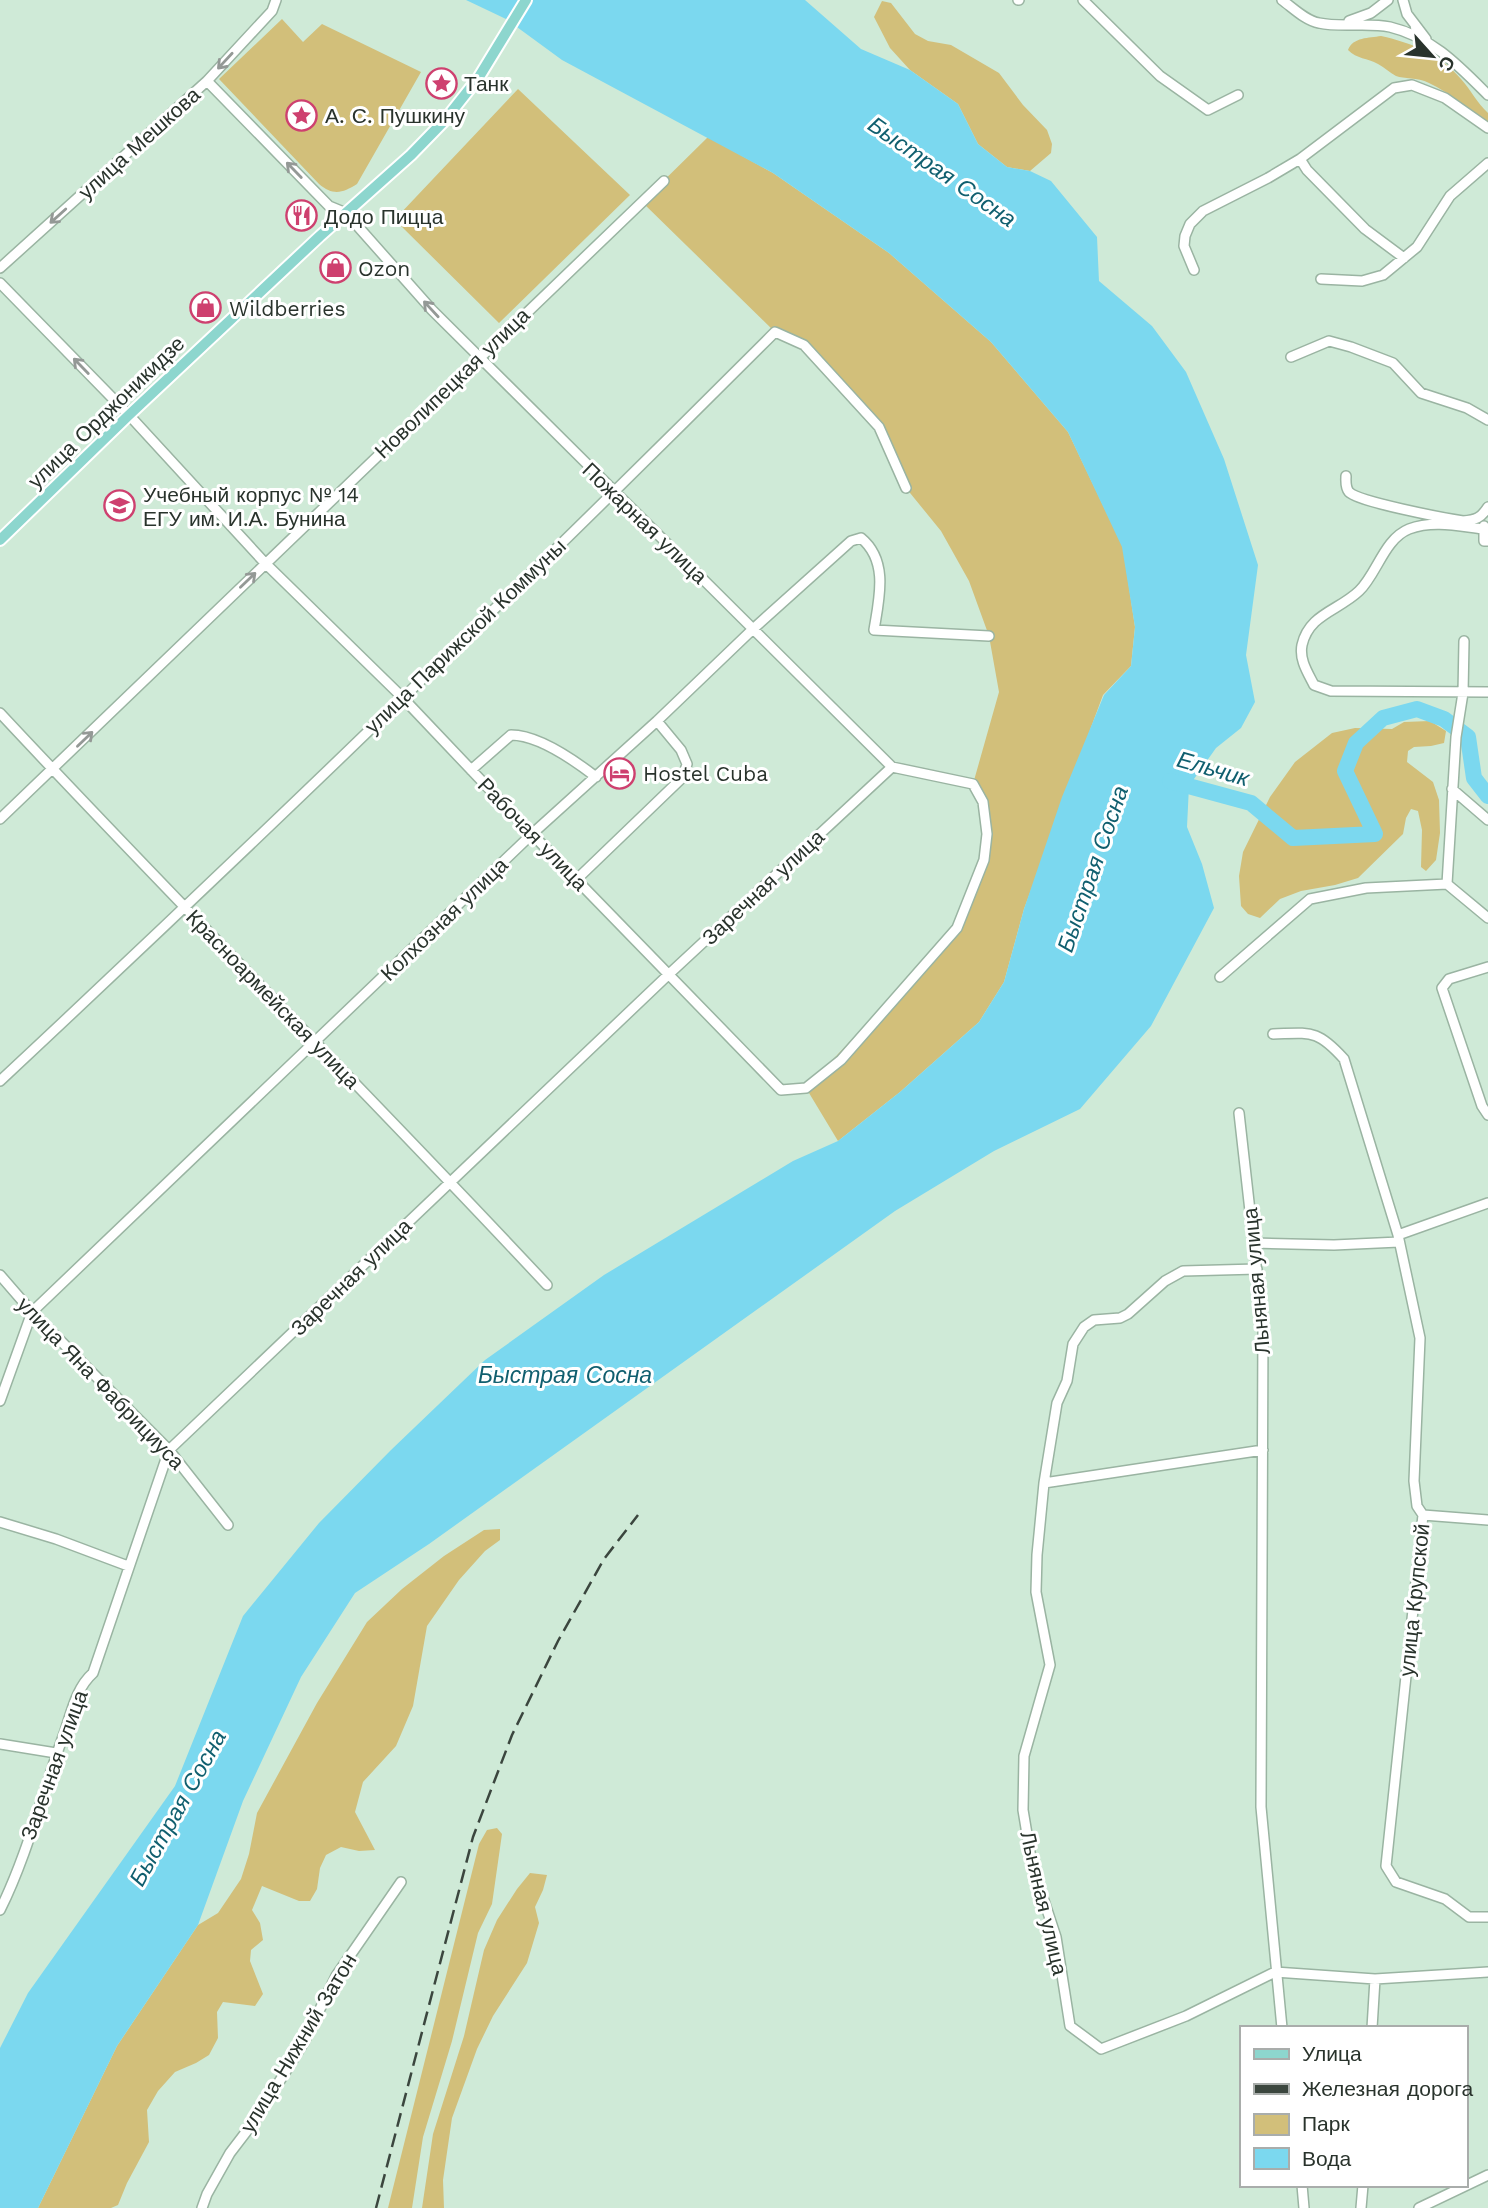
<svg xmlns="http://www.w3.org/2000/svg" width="1488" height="2208" viewBox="0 0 1488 2208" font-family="'Work Sans',sans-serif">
<rect width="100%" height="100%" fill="#cfead7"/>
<path fill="#d2bf7a" d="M882,1l9,2 24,31 13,7 23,4 48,28 24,32 24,25 5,14 -1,9 -21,18 -23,-4 -29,-23 -20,-40 -48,-34 -20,-22 -16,-31z
M282,19l21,23 19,-18 99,48 -64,112c-14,9 -24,12 -38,0l-100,-105z
M1381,36c31,7 59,18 80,43 10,11 16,24 27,34v11c-19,-15 -38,-31 -59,-41 -12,-6 -25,-4 -33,-7 -6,-3 -12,-9 -18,-12 -11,-6 -21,-5 -30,-14 5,-13 21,-12 33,-14z
M518,89l112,106 -131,128 -101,-100v-7z
M708,137l65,36 116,80 102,89 77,90 55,115 12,80 -4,39 -28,29 -79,214 -20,73 -25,40 -79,70 -62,49 -32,-53 151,-160 27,-68 -1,-58 -10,-18 26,-92 -10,-56 -20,-55 -28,-50 -35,-43 -27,-61 -75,-82 -29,-13 -133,-130z
M1430,721l16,10 -2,12 -13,3 -17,1 -6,4 -1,11 26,20 6,18 1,33 -4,27 -10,11 -5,-4 1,-37 -4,-19 -7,-2 -5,9 -3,16 -45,44 -23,7 -34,6 -21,8 -20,19 -12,-4 -7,-8 -2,-30 4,-24 27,-55 25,-35 37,-29 23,-5 37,1 12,-7z
M500,1529v11l-15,11 -26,29 -32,46 -14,80 -17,40 -33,36 -8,30 20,38 -16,1 -18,-4 -15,8 -6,13 -3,21 -7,12h-11l-37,-15 -10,24 8,13 3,17 -12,10 -1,11 13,33 -8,12 -32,-4 -6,10 1,26 -9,17 -13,8 -21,9 -17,19 -11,19 2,32 -22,41 -9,22 -7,3h-73l79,-162 81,-121 20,-12 23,-34 8,-25 8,-41 60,-110 50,-81 35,-33 42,-33 40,-26z
M497,1828l5,6 -10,70 -14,29 -26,108 -29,96 -11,71h-24l91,-364 8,-14z
M530,1873l17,2 -4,15 -8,17 4,16 -12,40 -34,53 -16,33 -25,69 -9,62 1,28h-22l11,-74 31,-98 20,-86 13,-30 20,-31z"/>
<path fill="#7bd8ef" d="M466,0h339l56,49 49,21 48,34 20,40 29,23 23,4 21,10 46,56 2,44 53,45 34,46 38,87 34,106 -12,90 9,47 -14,26 -25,20 -27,38 -2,41 15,37 12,44 -63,118 -71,83 -86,42 -99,60 -466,333 -74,49 -54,84 -58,124 -45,124 -81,121 -79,162h-38v-160l28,-55 147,-207 68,-170 76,-93 72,-73 94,-90 119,-85 189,-114 45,-20 62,-49 79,-70 25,-40 20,-73 38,-112 42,-102 27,-29 4,-39 -13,-80 -54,-115 -77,-90 -102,-89 -116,-80 -211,-113 -56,-41z"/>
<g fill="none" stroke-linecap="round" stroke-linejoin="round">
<path stroke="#7bd8ef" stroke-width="16" d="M1170,781l81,22 42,35 82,-4 -30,-63 11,-28 27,-25 34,-9 27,10 24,18 6,41 14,18"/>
<defs>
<path id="minor" d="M1018,0h1
M1083,0l77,76 48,34 30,-15
M1282,0c11,8 24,21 37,23 23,5 48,-1 71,4 42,10 69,39 98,68
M1403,0l4,14 19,25
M1349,21l22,-8 17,-13
M1300,159l7,11 58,59 39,29
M0,268l207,-187 65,-70 4,-11
M1194,270l-10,-24 1,-10 5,-12 13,-13 65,-33 32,-19 94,-71 18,-3 33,13 43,30
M1321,279l41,2 21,-6 34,-28 33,-51 38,-33
M0,283l129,132 136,148 137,134 130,137 249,256 25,-2 35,-28 116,-132 27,-68 3,-26 -4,-32 -10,-18 -81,-17 -460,-457 -86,-97 -17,-7 -122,-125
M1291,357l38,-16 22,6 42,16 28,30 46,15 21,12
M1346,476c0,5 -1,11 3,16 10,10 95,26 114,29 13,-1 18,-3 25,-14
M1484,526v15h4
M1483,529c-25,-3 -50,-9 -74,0 -25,10 -32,45 -50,62 -21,20 -50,23 -57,54 -3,15 6,28 12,40l17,6 157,1
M1464,641l-1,52 -7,44 -9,147 41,34
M0,713c180,193 367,379 547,572
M471,770l40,-35c28,0 63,25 85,42
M1452,789l36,31
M0,819l664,-638
M576,880l107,-103 4,-13 -6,-14 -24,-29
M1488,967l-39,12 -7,9 40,118 6,9
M1220,977l90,-78 56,-11 81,-4
M1273,1034c38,-1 44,-5 71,25l54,176 22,103 -6,143 3,25 6,9 -37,351 10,16 49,17 24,18h19
M0,1081c262,-245 521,-495 775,-749l29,13 75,82 27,61
M1239,1113l24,214 -2,480 21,221
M1398,1235l90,-32
M1254,1243l80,2 65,-3
M0,1275l32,37 137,138 59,75
M0,1401l32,-89 500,-478 125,-113 96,-92 98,-88 10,-3c28,23 18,61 13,92l115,6
M1263,1450l-219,33 -7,72 -1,37 14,73 -26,91 -1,54 9,54 24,73 14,89 31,23 85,-33 89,-44 100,7 113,-7
M1044,1483l13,-80 10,-22 6,-37 11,-17 10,-7 26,-2 8,-4 37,-33 18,-10 74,-2
M1423,1515l65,5
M0,1522l56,17 72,27
M0,1744l56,9
M0,1910c28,-56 43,-120 65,-179 7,-21 12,-44 28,-58l76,-223 499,-475 224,-208
M1372,2028l3,-49
M1302,2185l2,23
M202,2208l5,-14 23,-41 26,-34 48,-77 32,-66 65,-94
M1361,2208l2,-23
M1419,2208l69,-33"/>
<path id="major" d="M0,540l129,-125 191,-179 91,-81 34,-35 34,-43 47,-77"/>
</defs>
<use href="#minor" stroke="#9ab4a2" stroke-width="12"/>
<use href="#major" stroke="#fff" stroke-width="14"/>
<use href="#minor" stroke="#fff" stroke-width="9"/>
<use href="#major" stroke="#8dd6ce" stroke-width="10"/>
<path stroke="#3b463e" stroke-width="2.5" stroke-dasharray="14 7" stroke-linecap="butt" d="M376,2208l97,-371 39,-102 46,-94 46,-82 34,-44"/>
</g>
<defs><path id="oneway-shaft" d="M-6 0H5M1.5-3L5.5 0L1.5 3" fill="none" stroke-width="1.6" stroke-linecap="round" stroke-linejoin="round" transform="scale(1.75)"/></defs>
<g stroke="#949996">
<use href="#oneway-shaft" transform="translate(225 61) rotate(133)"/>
<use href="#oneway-shaft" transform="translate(294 170) rotate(-134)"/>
<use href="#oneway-shaft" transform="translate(58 216) rotate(138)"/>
<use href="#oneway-shaft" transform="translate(431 309) rotate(-133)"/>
<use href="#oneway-shaft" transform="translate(81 366) rotate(-134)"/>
<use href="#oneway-shaft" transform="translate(248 580) rotate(-44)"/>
<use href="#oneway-shaft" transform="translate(85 739) rotate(-44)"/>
</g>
<defs>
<symbol id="sight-ring" viewBox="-11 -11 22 22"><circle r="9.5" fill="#fff" stroke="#ce406f" stroke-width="1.5"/><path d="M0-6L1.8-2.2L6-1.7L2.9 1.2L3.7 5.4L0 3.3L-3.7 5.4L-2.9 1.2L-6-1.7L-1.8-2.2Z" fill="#ce406f"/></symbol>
<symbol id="restaurant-ring" viewBox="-11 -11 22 22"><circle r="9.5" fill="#fff" stroke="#ce406f" stroke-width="1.5"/><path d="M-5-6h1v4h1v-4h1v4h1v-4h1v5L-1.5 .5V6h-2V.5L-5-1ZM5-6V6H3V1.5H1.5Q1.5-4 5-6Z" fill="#ce406f"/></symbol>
<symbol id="shop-ring" viewBox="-11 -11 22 22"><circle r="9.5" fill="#fff" stroke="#ce406f" stroke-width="1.5"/><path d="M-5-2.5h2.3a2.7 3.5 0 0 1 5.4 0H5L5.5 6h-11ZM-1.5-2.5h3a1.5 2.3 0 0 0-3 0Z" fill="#ce406f"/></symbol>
<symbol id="university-ring" viewBox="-11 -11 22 22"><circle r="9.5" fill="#fff" stroke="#ce406f" stroke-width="1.5"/><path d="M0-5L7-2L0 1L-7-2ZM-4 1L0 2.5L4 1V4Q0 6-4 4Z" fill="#ce406f"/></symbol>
<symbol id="hotel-ring" viewBox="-11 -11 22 22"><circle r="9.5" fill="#fff" stroke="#ce406f" stroke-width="1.5"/><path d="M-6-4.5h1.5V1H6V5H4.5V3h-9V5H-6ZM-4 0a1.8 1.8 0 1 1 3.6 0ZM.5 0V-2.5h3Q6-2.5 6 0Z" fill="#ce406f"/></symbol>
</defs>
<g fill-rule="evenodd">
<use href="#sight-ring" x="424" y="66" width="35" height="35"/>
<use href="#sight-ring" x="284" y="98" width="35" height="35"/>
<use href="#restaurant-ring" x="284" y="198" width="35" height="35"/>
<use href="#shop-ring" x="318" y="250" width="35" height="35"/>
<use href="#shop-ring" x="188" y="290" width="35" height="35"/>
<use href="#university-ring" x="102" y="488" width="35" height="35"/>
<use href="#hotel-ring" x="602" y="756" width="35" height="35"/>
</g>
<g text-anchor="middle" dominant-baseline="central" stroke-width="6" stroke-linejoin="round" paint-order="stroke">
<g font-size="21" fill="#29332c" stroke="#fff" text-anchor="start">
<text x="464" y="83">Танк</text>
<text x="325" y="115">А. С. Пушкину</text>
<text x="324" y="216">Додо Пицца</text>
<text x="358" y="268">Ozon</text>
<text x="229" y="308">Wildberries</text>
<text x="143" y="494">Учебный корпус № 14<tspan x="143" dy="24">ЕГУ им. И.А. Бунина</tspan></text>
<text x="643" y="773">Hostel Cuba</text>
</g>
<g font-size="21" fill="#29332c" stroke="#fff">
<text transform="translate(139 143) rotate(-42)">улица Мешкова</text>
<text transform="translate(452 383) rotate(-44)">Новолипецкая улица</text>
<text transform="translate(106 412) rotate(-44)">улица Орджоникидзе</text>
<text transform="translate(645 523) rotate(44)">Пожарная улица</text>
<text transform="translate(465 636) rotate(-44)">улица Парижской Коммуны</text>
<text transform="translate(533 834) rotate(46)">Рабочая улица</text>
<text transform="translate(763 887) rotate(-43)">Заречная улица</text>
<text transform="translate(444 919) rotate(-44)">Колхозная улица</text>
<text transform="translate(273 999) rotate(46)">Красноармейская улица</text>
<text transform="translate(351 1277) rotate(-44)">Заречная улица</text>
<text transform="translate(1256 1281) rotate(-95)">Льняная улица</text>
<text transform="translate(101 1383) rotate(46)">улица Яна Фабрициуса</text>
<text transform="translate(1414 1600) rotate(-84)">улица Крупской</text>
<text transform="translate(54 1765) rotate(-70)">Заречная улица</text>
<text transform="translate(1044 1903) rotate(77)">Льняная улица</text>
<text transform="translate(298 2043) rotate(-59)">улица Нижний Затон</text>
</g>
<g font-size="23" font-style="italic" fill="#105f6f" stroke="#fff">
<text transform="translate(942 172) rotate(35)">Быстрая Сосна</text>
<text transform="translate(1213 769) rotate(16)">Ельчик</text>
<text transform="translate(1093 869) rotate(-71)">Быстрая Сосна</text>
<text x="565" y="1375">Быстрая Сосна</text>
<text transform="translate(178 1808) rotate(-61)">Быстрая Сосна</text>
</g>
</g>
<rect x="1240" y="2026" width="228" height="161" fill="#ffffff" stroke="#a9adab" stroke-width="2"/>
<rect x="1254" y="2049" width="35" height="10" fill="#8dd6ce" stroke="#a9adab" stroke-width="2"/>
<text x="1302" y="2061" font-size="21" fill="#29332c">Улица</text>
<rect x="1254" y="2084" width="35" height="10" fill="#3b463e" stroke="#a9adab" stroke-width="2"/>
<text x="1302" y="2096" font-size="21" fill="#29332c">Железная дорога</text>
<rect x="1254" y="2114" width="35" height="21" fill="#d2bf7a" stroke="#a9adab" stroke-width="2"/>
<text x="1302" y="2131" font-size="21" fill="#29332c">Парк</text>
<rect x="1254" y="2148" width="35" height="21" fill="#7bd8ef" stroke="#a9adab" stroke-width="2"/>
<text x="1302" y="2166" font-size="21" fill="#29332c">Вода</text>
<g transform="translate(1432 56) rotate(117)" stroke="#ffffff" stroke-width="5" paint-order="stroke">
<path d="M0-5L12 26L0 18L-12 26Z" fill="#29332c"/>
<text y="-10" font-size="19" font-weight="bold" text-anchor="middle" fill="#29332c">С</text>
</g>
</svg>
